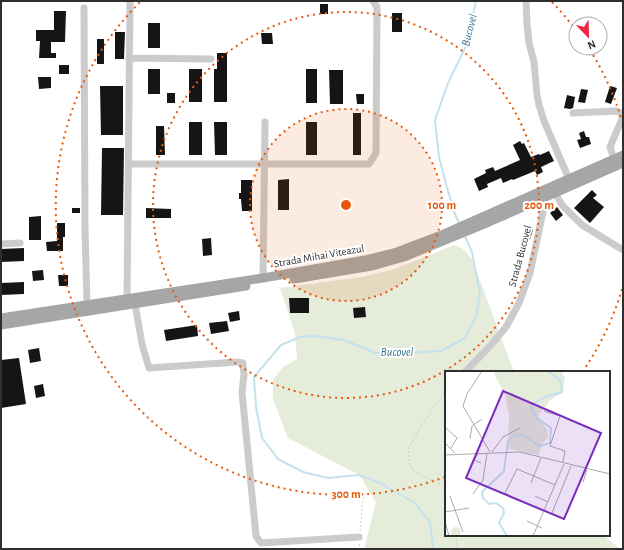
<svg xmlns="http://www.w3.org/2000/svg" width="624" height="550" viewBox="0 0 624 550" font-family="'Alegreya Sans',sans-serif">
<rect width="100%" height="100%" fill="#fff"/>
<path fill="#e5ecda" d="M454,245l8,3 10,11 42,113h-68v163h157l17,14h-256l12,-47 -17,-27 -71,-37 -15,-39v-19l10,-13 14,-8 -2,-26 -15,-45 82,-11 33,-8z"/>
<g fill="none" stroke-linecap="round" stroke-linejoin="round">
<path stroke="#c5e1ed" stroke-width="2" d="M460,225l-5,-11 -9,-30 -7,-27 -4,-37 13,-37 18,-37 10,-45
M431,549l2,-2 -3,-25 -15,-19 -35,-20 -21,-8 -31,3 -25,-6 -25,-13 -16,-21 -6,-31 -2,-30 27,-32 19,-8 15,-1 29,4 32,13h32l33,-2 24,-13 11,-21 4,-24 -8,-41 -8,-18"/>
</g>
<path fill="#151515" d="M320,4h8v10h-8z
M54,11h12l-1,31h-14v11h5v5h-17l1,-17h-4v-11h18z
M392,13h10v19h-10z
M148,23h12v25h-12z
M115,32h10l-1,27h-9z
M261,33h11l1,11h-11z
M97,39h7v25h-7z
M217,53h10v49h-13v-33h3z
M59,65h10v9h-10z
M148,69h12v25h-12z
M189,69h13v33h-13z
M306,69h11v34h-11z
M329,70h14v34h-13z
M38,77h13v11l-12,1z
M100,86h23v49h-22z
M610,86l7,2 -6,16 -6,-2z
M581,89l7,1 -3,13 -7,-1z
M167,93h8v10h-8z
M356,94h8v10h-7z
M567,95l8,2 -2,11 -3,1 -6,-1z
M353,113h8v42h-8z
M189,122h13v33h-13z
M214,122h13v33h-12z
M306,122h11v33h-11z
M156,126h8l1,29h-9z
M584,131l2,6h3l2,7 -11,4 -3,-8 4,-1 -2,-6z
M520,141l2,3 2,-1 7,14 8,-3 1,1 9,-4 5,10 -13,6 2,5 -6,3 -2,-4 -22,9 -1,-1 -9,4 -2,-5 -14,6 1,3 -9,4 -5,-12 12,-6 -1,-3 8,-3 2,4 25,-11 -7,-15z
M102,148h22l-1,67h-22z
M289,179v31h-11v-30z
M241,180h11v31h-10l-1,-12h-2v-6h2z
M592,190l5,5 -4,3 11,9 -14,16 -16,-15z
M557,207l6,8 -7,6 -6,-8z
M72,208h8v5h-8z
M146,208l25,1v9h-25z
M41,216v24h-12v-23z
M57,223h8v14h-2v14h-16l-1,-9 11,-1z
M525,227l8,3 -3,9 -8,-2z
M211,238l1,17 -9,1 -1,-17z
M24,248v13l-23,1v-13z
M43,270l1,10 -11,1 -1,-10z
M58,275h10v11h-9z
M24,282v12l-23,1v-12z
M289,298h20v15h-19z
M365,307l1,10 -12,1 -1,-10z
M239,311l1,9 -10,2 -2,-9z
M227,321l2,10 -18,3 -2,-11z
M197,325l1,11 -32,5 -2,-11z
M39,348l2,13 -11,2 -2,-13z
M19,358l7,46 -25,4v-48z
M43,384l2,12 -9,2 -2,-12z"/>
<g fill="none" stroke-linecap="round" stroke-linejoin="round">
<path stroke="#cbcbcb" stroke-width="1" stroke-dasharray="2 2" stroke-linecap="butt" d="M446,390c-11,16 -22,31 -31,47 -2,4 -5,8 -6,11 -2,7 1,20 6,24 10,7 24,7 31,19
M360,531c2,-13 1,-26 5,-39
M456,535l1,14
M359,544l1,5"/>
<path stroke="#cbcbcb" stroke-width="7" d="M526,1l1,24 2,18 5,19 3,33 2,10 5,16 25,58
M84,8l1,221 2,76
M129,58l82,1
M573,113l43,-2c5,1 6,4 6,8l-12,28 4,12
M129,164h240l7,-11 1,-146 -4,-6
M555,193l7,12 20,20 41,25
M1,244l19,-1
M263,278l2,-156
M127,298l3,-297
M135,304l7,40 7,24 88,-6 6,1 1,12 -2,17 14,144 5,7 98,-6
M465,372l26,-27 15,-18 13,-24 11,-30 13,-61 -1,-13"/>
<path stroke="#a6a6a6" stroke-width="9" d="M294,279l78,-13 32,-9 85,-35 134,-59
M1,318l262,-40 102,-18 32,-8 42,-16 184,-81
M1,325l245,-39"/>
</g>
<circle cx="346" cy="205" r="96" fill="#e8590c" fill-opacity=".12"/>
<g fill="none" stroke="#e8590c" stroke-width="2" stroke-dasharray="2 4">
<circle cx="346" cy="205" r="96"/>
<circle cx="346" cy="205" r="193"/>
<path d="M622 289A289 289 0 0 1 583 371M445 477A289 289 0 0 1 140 2M552 2A289 289 0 0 1 575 29M590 50A289 289 0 0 1 622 121"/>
</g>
<g text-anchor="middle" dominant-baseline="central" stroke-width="4" stroke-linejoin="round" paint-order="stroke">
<g font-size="11" fill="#2e2e2e" stroke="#fff">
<text transform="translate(319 256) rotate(-10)">Strada Mihai Viteazul</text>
<text transform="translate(520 256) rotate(-75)">Strada Bucovel</text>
</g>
<g font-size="12" font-style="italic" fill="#387793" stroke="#fff">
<text transform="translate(469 30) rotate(-76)">Bucovel</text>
<text x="397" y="352">Bucovel</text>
</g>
</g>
<g transform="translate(445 371)">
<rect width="165" height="165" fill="#fff"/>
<path d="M48,0h68l4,7 -2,14 -13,8 -11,15 1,5 8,11v7l-6,5 -3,12 -31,-6 1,-34 -4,-20zM6 161a5 5 0 1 1 10 0a5 5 0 1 1-10 0Z" fill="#e5ecda"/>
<path fill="none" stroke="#c5e1ed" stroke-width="2" d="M62,165l-8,-13 5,-10 -1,-5 -7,-5 -7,1 -6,-6 -1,-6 22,-21 4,-30 6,-6 10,1 16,10 10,-3 1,-15 -14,-10 -6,-10 2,-4 12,-7 17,-5 -2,-12 -12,-9"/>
<path fill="none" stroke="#ababab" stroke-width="1" d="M37,0l-15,23 -4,12 27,46M99,40l16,5 -10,30 15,5 -2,11M0,56l12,11 -6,10M25,68l2,-13 10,-7M0,72l10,10M47,81l11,-15 17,-9M33,82l-4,7 7,3M0,84l75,-3 90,22M138,111l4,-12M86,112l10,-25M28,123l10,-14 4,-27M5,125l13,36M90,125l13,6M67,126l-7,-4 12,-24 38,16M0,141l24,-4M107,142l19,-47M0,150l4,15M82,150l15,7M88,165l31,-72"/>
<path fill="#7b2cbf" fill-opacity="0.15" stroke="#7b2cbf" stroke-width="2" d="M58,20l98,42 -37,86 -98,-41z"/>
<rect width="165" height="165" fill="none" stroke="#2e2e2e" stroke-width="2"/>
</g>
<circle cx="346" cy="205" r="6" fill="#e8590c" stroke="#fff" stroke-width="2"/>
<g font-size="12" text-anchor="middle" font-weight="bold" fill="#e8590c" stroke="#fff" stroke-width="4" stroke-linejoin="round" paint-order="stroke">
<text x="442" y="209">100 m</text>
<text x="539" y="209">200 m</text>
<text x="346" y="498">300 m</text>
</g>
<rect width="624" height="550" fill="none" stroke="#2e2e2e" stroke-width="4"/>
<g transform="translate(588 36) rotate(157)"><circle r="19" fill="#ffffff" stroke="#ababab"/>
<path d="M0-3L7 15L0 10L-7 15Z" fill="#ed2745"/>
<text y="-6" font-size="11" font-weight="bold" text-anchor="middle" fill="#2e2e2e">N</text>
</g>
</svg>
